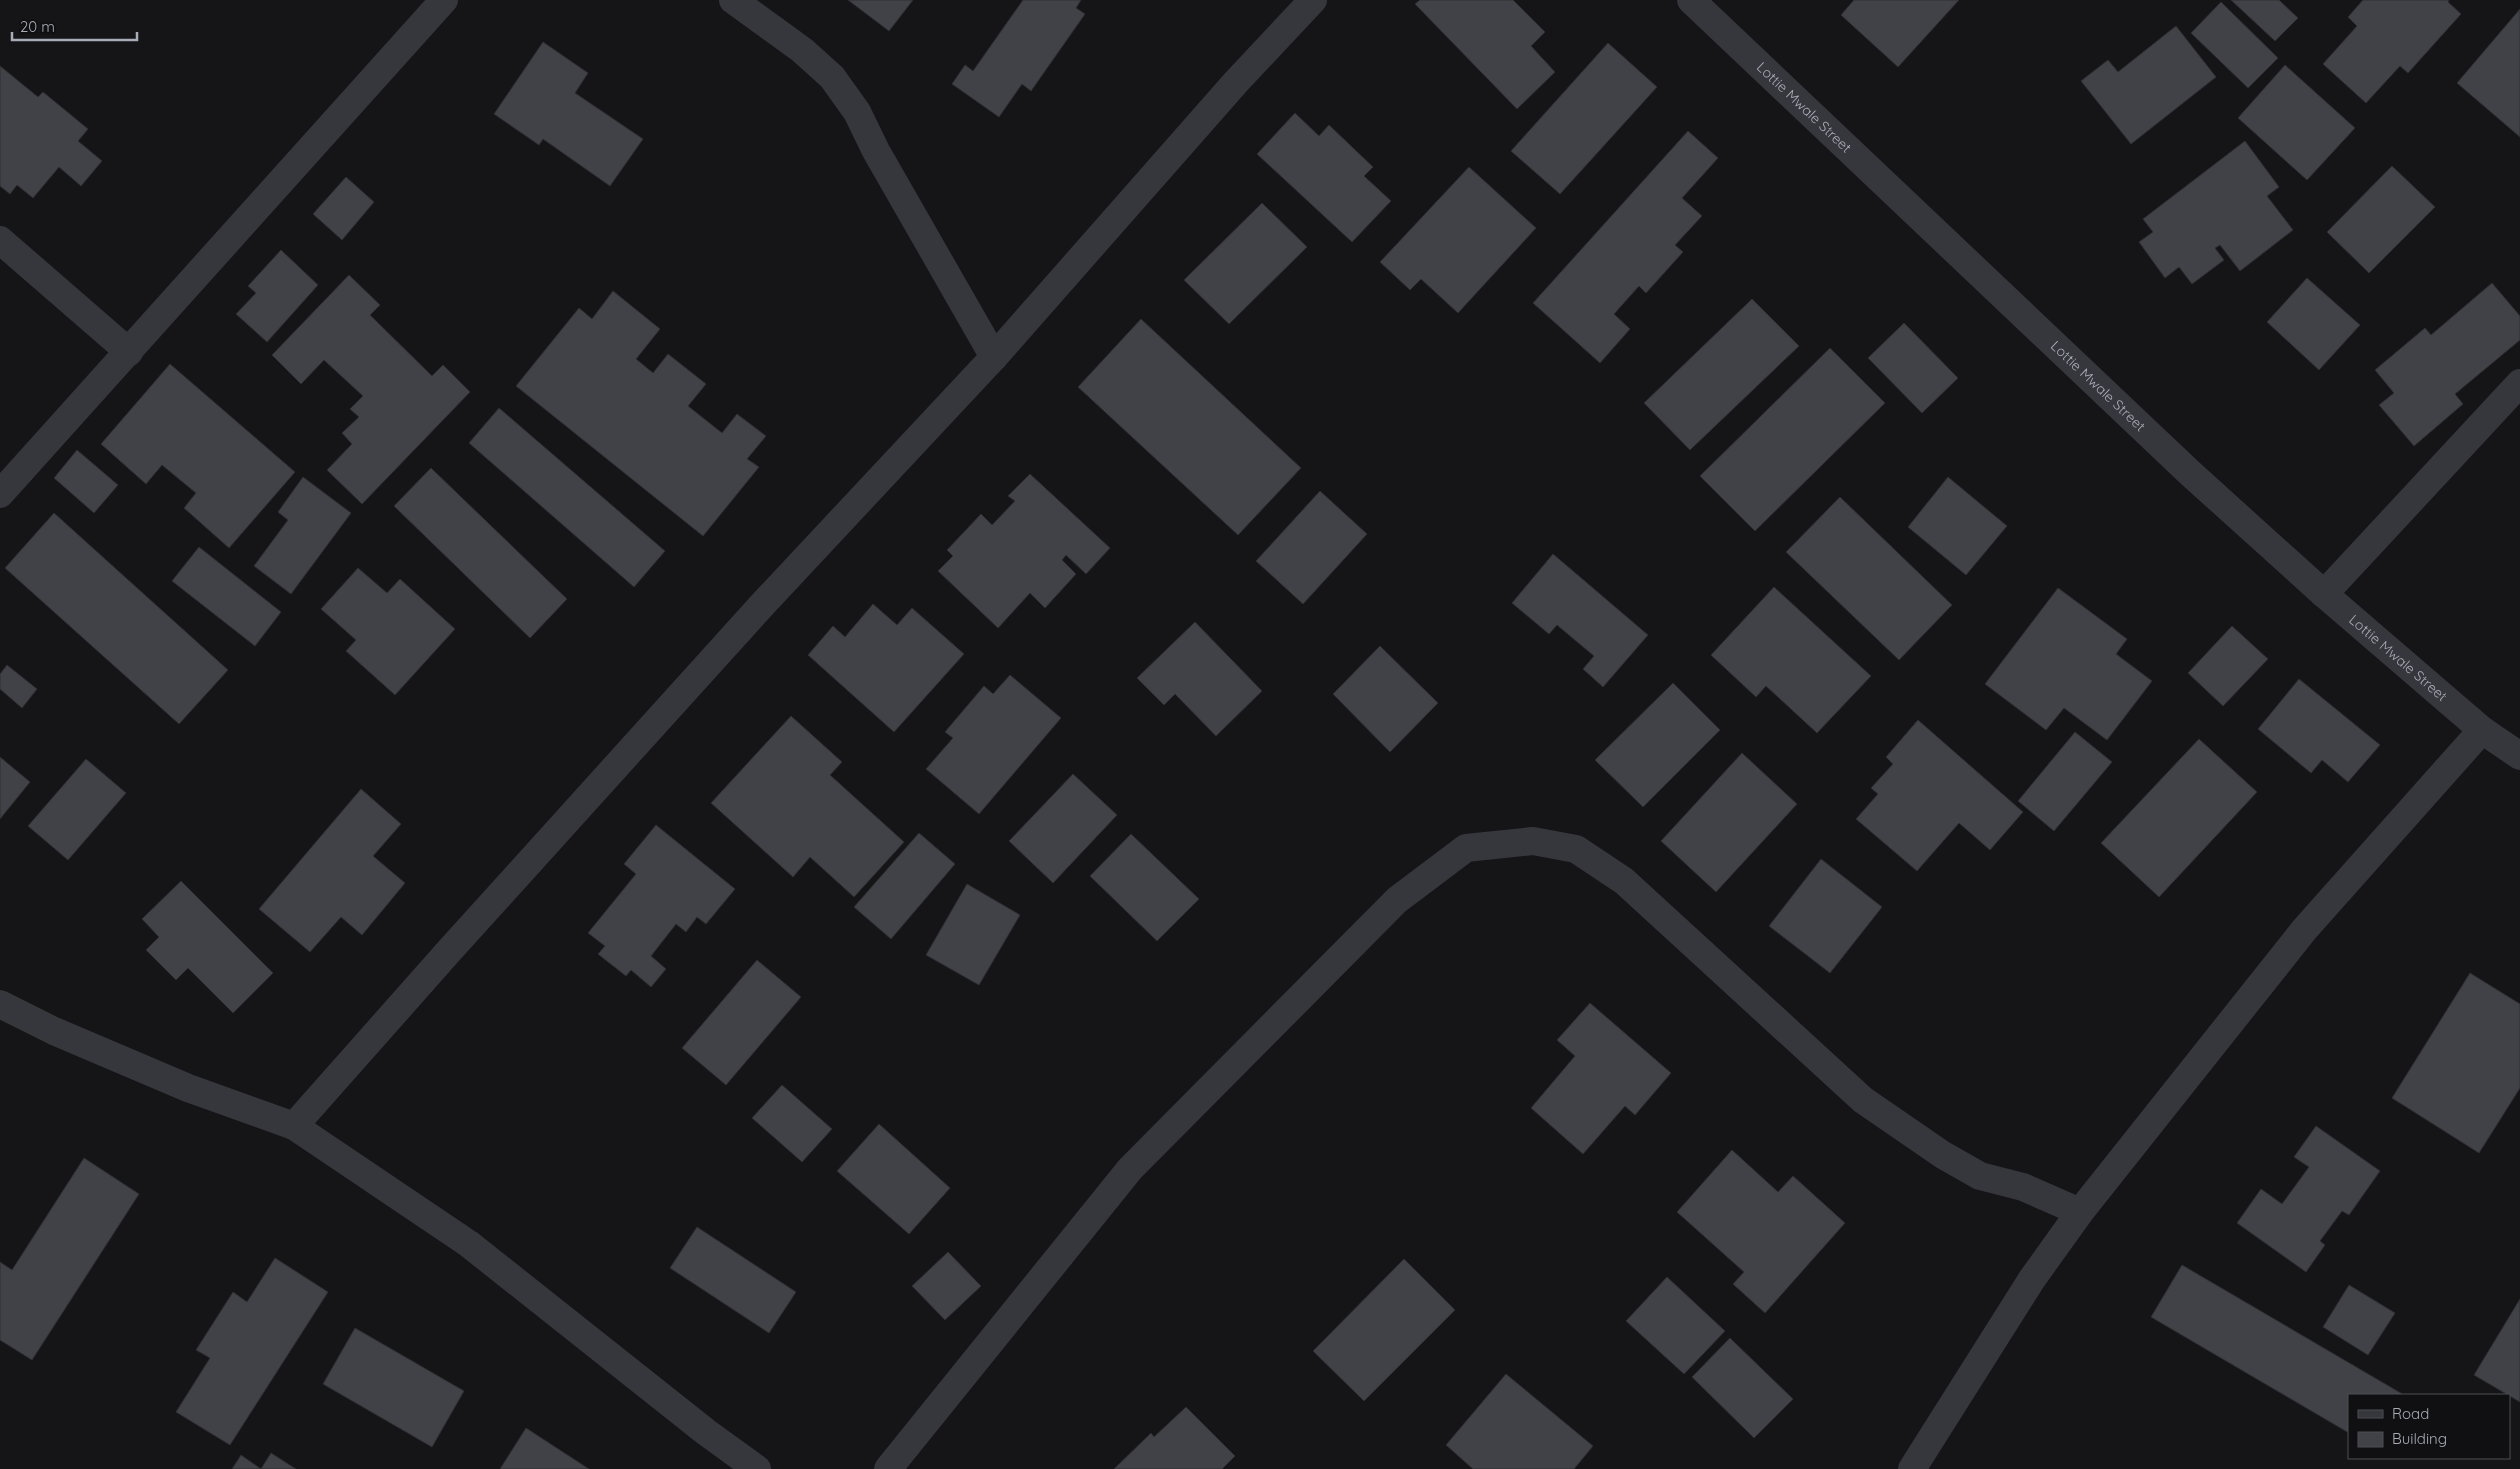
<svg xmlns="http://www.w3.org/2000/svg" width="2520" height="1469" viewBox="0 0 2520 1469" font-family="Quicksand,sans-serif">
<rect width="100%" height="100%" fill="#151517"/>
<path fill="#414247" stroke="#2f2f33" d="M848,0h65l-24,31z
M1023,0h58l-5,8 9,6 -54,77 -9,-7 -23,33 -47,-33 13,-19 8,6z
M1420,0h93l32,32 -14,14 24,26 -38,37 -102,-105z
M1854,0h105l-61,67 -57,-52z
M2231,0h48l19,18 -23,23z
M2363,0h86l-1,2 13,12 -53,59 -8,-7 -34,37 -43,-39 34,-38 -9,-9z
M2221,2l57,56 -30,30 -57,-55z
M2520,9v128l-63,-54z
M2176,26l40,51 -85,67 -50,-63 27,-21 10,12z
M543,42l45,31 -13,20 68,46 -33,47 -67,-47 -4,6 -45,-31z
M1608,43l49,44 -97,107 -49,-43z
M2285,65l70,63 -48,52 -69,-62z
M0,66l38,31 5,-5 45,37 -10,12 24,20 -21,25 -22,-19 -26,31 -16,-13 -7,9 -10,-8z
M1295,113l24,23 10,-11 44,42 -9,9 27,25 -39,41 -95,-88z
M1688,131l30,27 -36,40 20,18 -27,29 8,7 -37,41 -7,-7 -25,28 16,15 -30,34 -67,-60z
M2245,141l34,46 -12,9 26,34 -53,41 -20,-26 -5,3 9,12 -32,24 -13,-17 -14,11 -26,-36 14,-10 -10,-13z
M2392,166l43,41 -66,66 -42,-41z
M1469,167l67,61 -78,85 -37,-34 -11,11 -30,-28z
M346,177l28,25 -32,38 -29,-26z
M1262,203l45,44 -78,77 -45,-44z
M281,250l37,35 -51,57 -31,-28 20,-21 -8,-7z
M349,275l31,30 -10,10 62,61 11,-11 27,27 -108,112 -35,-34 25,-26 -10,-11 17,-16 -9,-8 13,-13 -39,-36 -23,24 -29,-29z
M2307,278l53,47 -41,45 -52,-48z
M2492,283l28,33v24l-65,54 8,10 -49,42 -35,-41 15,-12 -19,-23 50,-42 6,7z
M613,291l47,38 -24,30 17,14 15,-19 38,30 -18,22 34,27 15,-19 29,22 -19,23 12,8 -56,69 -187,-150 63,-78 13,11z
M1752,299l47,47 -109,104 -46,-47z
M1141,319l160,149 -63,67 -160,-148z
M1904,323l54,55 -36,35 -54,-55z
M1830,348l55,55 -130,128 -55,-55z
M170,364l125,108 -66,76 -45,-40 12,-15 -34,-28 -16,19 -45,-40z
M499,408l166,143 -31,36 -165,-144z
M77,450l41,35 -24,28 -40,-35z
M431,468l136,131 -37,39 -136,-132z
M1030,474l80,74 -24,26 -20,-19 -4,5 14,14 -31,34 -15,-15 -32,35 -60,-57 15,-15 -6,-6 34,-36 11,11 23,-24 -7,-5z
M303,477l48,36 -60,81 -37,-28 34,-46 -10,-8z
M1948,477l59,49 -41,49 -58,-48z
M1320,491l47,43 -64,70 -47,-43z
M1840,497l112,108 -53,55 -113,-108z
M54,513l174,157 -49,54 -174,-156z
M199,547l82,65 -26,34 -83,-65z
M1553,554l95,81 -45,52 -20,-18 11,-13 -37,-31 -8,9 -37,-31z
M358,568l29,25 13,-14 55,50 -60,66 -49,-44 10,-11 -35,-31z
M1774,587l97,89 -54,57 -51,-47 -10,11 -45,-42z
M2058,588l69,51 -11,15 36,27 -45,59 -43,-32 -18,22 -61,-46z
M873,604l24,21 15,-17 52,46 -70,78 -86,-77 25,-29 12,11z
M1195,622l67,69 -46,45 -41,-42 -11,11 -27,-27z
M2232,626l36,33 -45,47 -35,-33z
M1380,646l58,57 -48,49 -57,-58z
M7,665l30,24 -15,19 -22,-19v-15z
M1010,675l51,43 -82,96 -53,-45 27,-31 -8,-6 39,-46 9,8z
M2299,679l81,66 -32,37 -26,-22 -11,13 -53,-44z
M1673,683l47,47 -77,77 -48,-47z
M791,716l51,46 -12,13 74,67 -50,55 -44,-40 -17,20 -82,-74z
M1918,720l105,92 -33,38 -31,-27 -42,48 -61,-52 22,-25 -7,-6 22,-24 -7,-7z
M2075,732l37,30 -58,69 -36,-30z
M2199,739l58,53 -98,105 -58,-54z
M1742,753l55,51 -81,88 -55,-51z
M0,757l30,25 -30,37z
M86,759l40,34 -58,67 -40,-34z
M1073,774l44,41 -64,68 -44,-42z
M361,789l40,35 -28,32 32,27 -43,52 -21,-18 -31,35 -51,-43z
M656,825l79,64 -29,35 -9,-7 -11,15 -10,-8 -25,32 15,13 -15,18 -20,-17 -5,6 -28,-22 7,-8 -17,-13 48,-59 -12,-10z
M919,833l36,31 -64,75 -37,-32z
M1131,834l68,65 -42,42 -67,-65z
M1821,859l61,48 -52,66 -61,-47z
M181,881l92,92 -40,40 -45,-45 -12,12 -30,-30 13,-13 -17,-18z
M967,884l53,31 -41,70 -53,-30z
M757,960l44,37 -75,88 -44,-37z
M2470,973l50,31v84l-41,65 -87,-55z
M1590,1003l81,70 -36,42 -10,-9 -42,48 -52,-46 44,-52 -18,-16z
M782,1085l50,44 -30,33 -50,-44z
M879,1124l71,64 -41,46 -72,-63z
M2316,1126l64,45 -31,44 -7,-4 -22,30 5,4 -19,27 -69,-49 24,-34 21,15 27,-37 -15,-10z
M1732,1150l46,42 15,-16 52,47 -80,90 -32,-29 11,-12 -67,-60z
M84,1158l55,36 -107,166 -32,-20v-78l12,8z
M697,1227l99,65 -27,41 -99,-65z
M948,1252l33,34 -36,34 -33,-34z
M275,1258l53,34 -98,153 -54,-33 34,-54 -14,-8 37,-58 14,10z
M1404,1259l51,51 -91,91 -51,-50z
M2182,1265l222,130h-55v38l-198,-116z
M1667,1277l58,54 -41,43 -58,-53z
M2349,1285l46,28 -27,42 -45,-28z
M2520,1299v103l-46,-27z
M355,1328l109,63 -32,56 -109,-63z
M1730,1338l63,61 -39,39 -62,-61z
M1506,1374l87,72 -19,23h-101l-27,-24z
M1186,1407l49,49 -13,13h-108l37,-36 3,4z
M526,1428l63,41h-89z
M271,1453l25,16h-64l9,-14 20,14z"/>
<g fill="none" stroke-linecap="round" stroke-linejoin="round">
<g stroke="#36373c" stroke-width="28">
<path d="M733,0l69,50 30,27 25,35 19,39 118,206"/>
<path id="s1" d="M1691,0l499,473 134,121 158,136 38,26"/>
<path d="M0,240l129,112"/>
<path d="M0,494l444,-494"/>
<path d="M2324,594l196,-211"/>
<path d="M0,1004l54,27 134,57 106,38 175,118 237,188 51,37"/>
<path d="M294,1126l155,-175 313,-346 232,-248 242,-275 77,-82"/>
<path d="M888,1469l242,-300 267,-269 69,-52 67,-7 43,8 48,32 239,219 80,55 37,21 43,11 57,25"/>
<path d="M1912,1469l120,-190 48,-67 224,-282 178,-200"/>
</g>
</g>
<g text-anchor="middle" dominant-baseline="central" stroke-width="4" stroke-linejoin="round" paint-order="stroke">
<g font-size="14" fill="#a7acb7" stroke="#101012">
<text stroke="none"><textPath href="#s1" startOffset="156">Lottie Mwale Street</textPath></text>
<text stroke="none"><textPath href="#s1" startOffset="561">Lottie Mwale Street</textPath></text>
<text stroke="none"><textPath href="#s1" startOffset="966">Lottie Mwale Street</textPath></text>
</g>
</g>
<rect x="2348" y="1394" width="162" height="65" fill="#101012" stroke="#4c4e54"/>
<rect x="2358" y="1410" width="25" height="8" fill="#36373c" stroke="#4c4e54"/>
<text x="2392" y="1419" font-size="15" fill="#a7acb7">Road</text>
<rect x="2358" y="1432" width="25" height="15" fill="#414247" stroke="#4c4e54"/>
<text x="2392" y="1444" font-size="15" fill="#a7acb7">Building</text>
<path d="M12 32v8h125v-8" fill="none" stroke="#a7acb7" stroke-width="2.5"/>
<text x="20" y="32" font-size="15" fill="#a7acb7" stroke="#101012" stroke-width="4" paint-order="stroke">20 m</text>
</svg>
